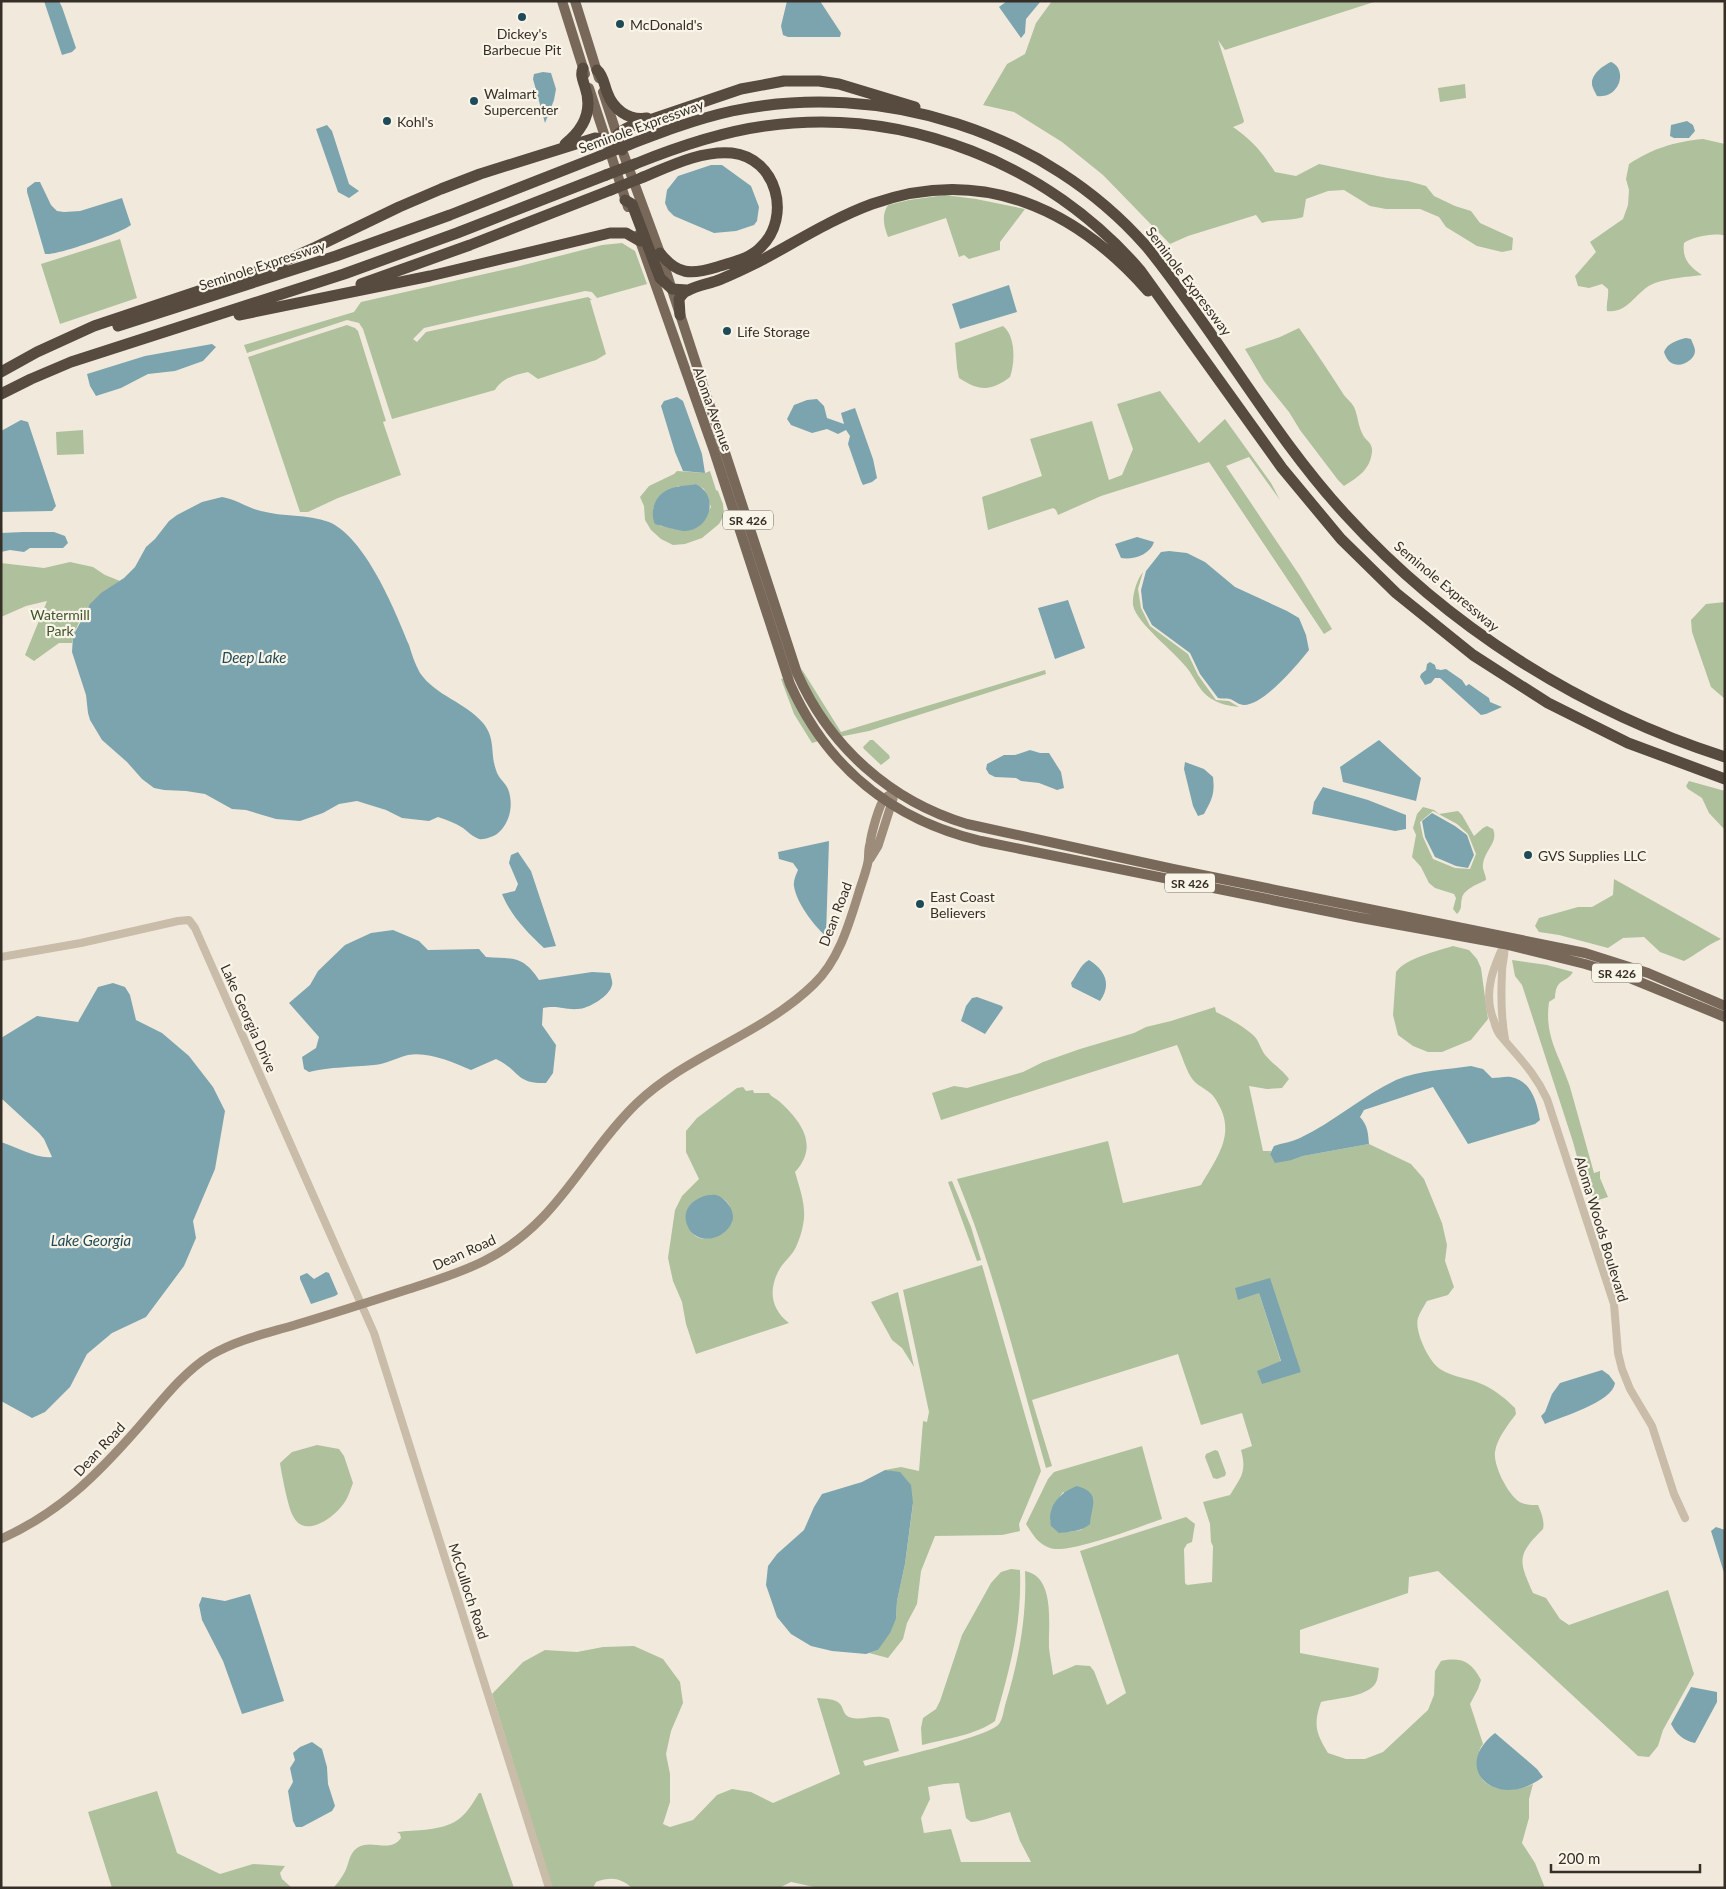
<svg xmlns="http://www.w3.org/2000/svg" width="1726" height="1889" viewBox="0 0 1726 1889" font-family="Lato,sans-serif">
<rect width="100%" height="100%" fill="#f1eadc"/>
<path fill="#afc09c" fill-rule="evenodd" d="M1052,1h325l-152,49 -7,-10 26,81 -1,2 -10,4c21,15 28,24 42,45l21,4 23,-12 68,14 21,3 18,5 8,10 21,10 16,5 9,12 33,15 -1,12 -10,2 -25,-6 -31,-19 -7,-10 -19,-8h-34l-16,-3 -26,-16 -16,1 -22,8 -3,18c-15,5 -26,1 -41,6l-6,-8 -68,21 -18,8 -67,-69 -41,-33 -48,-30 -31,-7 24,-41 18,-10 11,-31z
M1465,84l1,14 -26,4 -2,-14z
M1703,139l22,5v92c-9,-4 -33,1 -41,7 -2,16 5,23 18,32 -16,2 -32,3 -47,8 -19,7 -26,31 -48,28 -1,-8 2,-14 1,-22l-6,-5 -13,4 -11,-2 -3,-10 21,-24 -6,-10 33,-23 5,-14 1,-15 -3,-11 3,-15c25,-16 44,-22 74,-25z
M945,195l31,4 49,10 -25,33v8l-31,9 -5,-4 -5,2 -13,-39 -58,19c-4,-11 -7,-21 0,-32l21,-5z
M120,239l17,59 -77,26 -19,-60z
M622,243l13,8 12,33 -50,14 -5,-6 -7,-1 -161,37 -11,11 4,3 9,-10 162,-35 4,3h-2l16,54 -10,6 -58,19 -10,-7c-13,3 -26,6 -33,18l-103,29 -29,-90 -4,-6 -12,-3 -100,33 -3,-8 110,-33 7,-10 155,-35 86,-22z
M347,325l8,3 3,3 28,90 -3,1 18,53 -63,23 -30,14h-8l-52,-155z
M1003,326c13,10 12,37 7,51 -20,15 -31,14 -51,1l-2,-10 -2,-25z
M1299,328c15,21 29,42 43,64 3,6 9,9 12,15 4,9 4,18 8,26 3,8 11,9 10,19 -2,18 -14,25 -28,34l-6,-6 -38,-50 -11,-18 -25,-31 -19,-32 35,-12z
M1160,391l39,52 26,-24 46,64 9,17 -31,-43 -23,9 74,110 32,53 -8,5 -115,-172 -108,34 -43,19 -2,-5 -3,-2 -65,22 -6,-33 60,-21 -12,-37 62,-18 17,59 13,-5 11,-26 -16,-45z
M83,430l1,24 -27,1 -1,-23z
M677,471l28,2 5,-2 6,19 2,1 5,13 1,11 -5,9 -17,14 -17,6 -12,1 -12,-6 -10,-9 -6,-10 -1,-14 -4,-9 9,-11 25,-12zM696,484l8,5 7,18 -12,19c-17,9 -21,2 -39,0l-7,-18 25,-22 7,1z
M70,562l23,5 12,8 15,6c-24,16 -42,33 -48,62h-13l-25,18 -9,-6 22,-54 -21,5 -25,11v-54l43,5z
M1143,572l-5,17 3,19 9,18 38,28 10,21 18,25 13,1 10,6c-10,-1 -20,-3 -29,-9 -11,-7 -15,-20 -23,-30 -13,-17 -51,-45 -54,-63 -1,-10 4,-26 10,-33z
M1725,602v97l-14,-12 -19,-55 -1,-12 15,-16z
M801,668l40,64 204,-62 1,4 -177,57 -30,6 -33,-52z
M785,678l34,63 -7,2 -18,-29 -13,-35z
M870,740h3l16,15 1,3 -9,7 -17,-16 -1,-2z
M1689,781l36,10v39l-16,-17 -7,-15 -14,-9 -2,-3z
M1423,807l11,3 5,4 19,-3 4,4 12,21 9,-8 4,-2 6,3c6,13 -9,22 -10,35 -1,6 3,10 3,16 -8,4 -22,9 -24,18 -2,7 1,10 -5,16l-4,-5 3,-11 -2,-4 -19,-6 -6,-5 -8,-16 -9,-10 4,-22 -3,-7 4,-14zM1433,811l24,13 11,10 8,20 -6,15 -15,-1 -22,-9 -10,-22 -3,-15z
M1614,879l107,60c-14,6 -24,15 -37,22l-24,-9 -16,-15 -21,1 -15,10 -49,-13 -20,-3 -4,-6 4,-8 39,-11h14l21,-12z
M1453,946l16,4 8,9 4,9 7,51 -17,21 -29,12h-14l-15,-6 -15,-11 -5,-20 3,-43c10,-14 41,-21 57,-26z
M1512,960l35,5 26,7c-7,12 -17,5 -18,26l-6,4c-5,35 11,54 21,85 8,29 16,57 24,86l6,-2v7l8,19 -13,4 -13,-26 -9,-33 -49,-151 -2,-6 -7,-9z
M1215,1007l1,5c11,5 32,17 39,25 5,6 6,14 12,20 8,9 15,12 22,22l-7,9 -15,1 -18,-3 14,65h8l-1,3 22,6 11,-4 66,-12 42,20 13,15 18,44 5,22 -2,16 9,26 -6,8 -21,6c-3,5 -7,11 -9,17 -4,13 11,44 22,51 14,9 30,9 44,16 12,6 22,14 31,23l1,6c-8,11 -19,24 -21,38 -2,13 14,46 27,51 5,2 11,2 16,2 3,7 7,17 5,24 -26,26 -25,31 -10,64l13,5 14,21 9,6 99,-35 26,84 -31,56 -5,16 -9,11 -11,-1 -200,-185 -29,6 -1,16 -108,37v23l79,15c-1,4 -1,9 -2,12 -5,17 -41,18 -56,22 -8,23 -5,31 7,51l18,6h19l18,-7 45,-42 6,-15 1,-24 6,-10c20,-4 30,0 40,19l-3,9 -8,15 13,40c-4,5 -4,9 -5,15 -5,32 33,36 55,25l-4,15v19l-7,25 13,20 10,25h-726l-28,-6 -12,6h-147c-12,-11 -22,-11 -36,-6l-3,6h-41l-60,-194 31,-32 22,-12 32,2 26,-5 31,-1 29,13 17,23 3,21 -12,28 -5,23 4,20v28l-7,22 7,3 23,-7 24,-25 15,-6 19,3 22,11 67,-29 -23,-76c7,1 18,0 23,6 4,5 3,10 9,13 13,5 27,-4 40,2l10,32 -36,10 2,5c21,-6 124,-29 134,-42 4,-5 5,-16 7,-22 13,-43 21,-86 19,-131 31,6 23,54 24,77 1,9 3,18 4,27l23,-10 14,1 4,5 13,34 19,-12 -46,-142 106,-34 9,7 -3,18 -5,2 -3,5 1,34 2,2 25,-3 1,-36 -2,-4 -1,-18 -7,-22 27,-7c11,-18 17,-23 11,-45l11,-4 -10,-33 -41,12 -23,-71 -146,46 20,66 -6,2c-28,-97 -51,-196 -89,-289l151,-38 15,62 75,-17 3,-1c18,-31 37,-54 13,-88 -5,-7 -15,-10 -21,-17 -7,-9 -11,-25 -16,-35l-236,75 -9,-27 22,-7 13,2 56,-16 20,-10 37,-13 54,-16 12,-6 25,-6zM1259,1293l42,79 -20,-10zM959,1783l7,35 5,4c13,-1 26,-7 39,-10l10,29 11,21h-70l-10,-33 -27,4 -3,-15 9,-19 -2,-12 16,-3z
M743,1087l3,4 7,-1 1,3h15c2,4 7,5 11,9 22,20 39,44 15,70 5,18 12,35 8,53 -1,7 -4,15 -7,22 -4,9 -14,16 -18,25 -10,20 -6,38 11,51l-93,31 -10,-30 -4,-22 -9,-21 -5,-23 7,-48 7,-14 17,-17 -13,-27v-21l11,-13 40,-30zM708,1195c19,1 24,9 24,27 -17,21 -42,26 -46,-7z
M952,1181l19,46 10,33 -4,1 -29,-79z
M982,1265l59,206 -22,53 1,7 -18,4 -67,1 -14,35 -4,33 -10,19 -4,16 -15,19 -19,-5 9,-3 18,-31 1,-18 8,-37 8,-60 -13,-31 -15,-3 16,-3 18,4 4,-50 4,1 2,-10 -26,-122z
M898,1292l16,75 -12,-19 -10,-8 -21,-38z
M317,1445l22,4 5,7 9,27c-3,8 -6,18 -12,24 -11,13 -37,31 -48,9 -5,-9 -11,-40 -13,-53l12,-11z
M1142,1446l20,73c-21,7 -94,36 -112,29 -12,-4 -17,-13 -24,-24l22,-45 6,-7zM1063,1492l27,24v5l-9,9 -13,2 -18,-10 1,-12z
M1215,1450l3,1 8,22 -1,3 -8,3 -4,-1 -8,-21 1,-3z
M1011,1569l9,1c2,56 -10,97 -25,151 -19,14 -50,18 -73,24l-1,-17 2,-10 13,-9 4,-8 22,-66 29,-52 10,-11z
M157,1791l20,62 43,21 33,-10 32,2 -5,7 2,6 10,9h-180l-24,-76z
M479,1793h2l33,95h-181c4,-4 7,-8 10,-13 6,-8 5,-21 14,-27 14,-10 33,6 44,-10l-1,-4 -3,-2c18,-2 43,-1 59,-11 10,-6 17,-18 23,-28z"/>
<path fill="#7ca4ae" d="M44,1h15l3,6 14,41 -4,4 -10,3z
M787,1h33l21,32 -1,4h-52l-5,-2 -2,-9z
M1007,1h34l-15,18 -1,14 -4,5 -22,-31z
M1611,62c17,7 9,37 -14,34 -2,-4 -5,-9 -5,-12 -1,-10 12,-19 19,-22z
M543,72l8,1 5,16 -2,11 -9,23 -12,-44 1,-5z
M1687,121l6,4 2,6 -6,7h-15l-4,-2 1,-11z
M327,125l5,6 17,53 10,7 -10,7 -11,-6 -22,-63z
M711,165h11l29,21 8,21 -2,14 -3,4 -18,6 -22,2 -40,-17 -6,-6 -3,-7 2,-13 11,-14z
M35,182h5l11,23 6,6 7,1 16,-1 42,-13 9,27c-10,8 -75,31 -86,29l-18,-62v-4z
M1009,285l8,27 -57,17 -8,-25z
M1686,338l5,1c1,3 4,8 4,12 0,11 -24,24 -31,1 3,-9 14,-12 22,-14z
M212,344l4,3 -13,14 -28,10 -27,3 -27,14 -25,8 -6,-10 -3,-12 58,-18z
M677,397l6,4 19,53 3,19 -22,-2 -8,-19 -14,-46 3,-5z
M817,399l7,7 3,12 17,6 -3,-11 14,-5 18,51 4,19 -5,4 -9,3 -2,-4 -13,-37 2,-8 -4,-6 -8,4 -11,-5 -15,4 -21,-8 -4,-6 7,-14 13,-5z
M21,420l7,2 28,84 -4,5 -51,1v-81z
M696,484c24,12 14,46 -11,47 -2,1 -27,-6 -30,-7 -7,-16 3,-34 21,-37 6,-2 13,-1 20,-3z
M222,497c14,2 25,11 39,14 22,6 46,3 68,11 36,15 66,88 80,123 3,10 6,19 11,28 16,23 45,29 63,50 13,16 7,30 13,47 2,8 9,12 12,19 6,15 2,35 -11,45 -5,3 -13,6 -18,5 -6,-2 -12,-8 -16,-11 -8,-5 -16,-8 -25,-11l-9,4 -27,-3 -16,-8 -29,-9 -18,3 -16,9 -23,8 -24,-2 -30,-9 -14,-1 -27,-15 -19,-3 -22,-1 -10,-2 -12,-9 -15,-17 -25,-22 -12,-20 -2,-7 -2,-18 -14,-43 1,-16 17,-32 11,-11 23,-15 11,-11 11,-20 9,-8 14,-18 8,-6 25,-13z
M23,532h31l11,4 3,7 -5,5h-33l-6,4 -14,-2 -9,2v-19z
M1137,537l17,5c-4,13 -21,18 -33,16l-6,-14z
M1169,551l18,2 18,9 30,25 52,24 12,7 7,17 3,15c-12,15 -45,55 -65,55 -5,0 -9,-4 -14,-6 -4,-1 -8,0 -12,-1l-18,-24 -10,-21 -38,-28 -9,-17 -2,-18 5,-19 15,-19z
M1068,600l17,48 -30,11 -17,-51z
M1430,662l5,3 1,4 5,1 5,-1 16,11 4,6 3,-2 20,14 1,4 12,5 -16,7 -5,1 -41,-37h-5l-4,5 -6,2 -5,-8 1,-3 5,-4 1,-6z
M1379,740l42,38 -5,23 -73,-19 -3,-15z
M1030,750l10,3h9l12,19 3,16 -7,2 -18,-7 -18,-2 -5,-3 -21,-1 -6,-3 -3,-5 1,-5 17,-9h11z
M1185,762l19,7 9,8c2,17 -1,22 -9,37l-6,2 -5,-10 -9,-37z
M1323,787l45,13 38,15v14l-11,2 -83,-17 2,-12z
M1432,813l23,13 12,9 7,20 -6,13 -12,-2 -21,-9 -10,-20 -3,-16z
M829,841l-3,95c-12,-10 -30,-34 -32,-50 -1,-5 2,-11 4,-16l-5,-7 -14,-4 -1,-7z
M518,852l13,19 25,75 -12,2c-17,-16 -33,-32 -42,-54l13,-3 3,-7 -9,-21 2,-8z
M393,930l26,11 9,9 51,-1 7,8c26,2 37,-2 53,23l53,-8 18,1c1,4 3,9 2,12 -2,11 -24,24 -34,24 -14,1 -20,-4 -35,-1l-1,17 14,20 -3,28 -7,10c-31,1 -26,-13 -50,-24l-25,11c-18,-8 -44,-19 -63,-15 -12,3 -22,9 -34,10 -22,2 -43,2 -65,7l-5,-3 -2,-12 14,-9 3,-11 -30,-34 21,-18 8,-14 27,-26 26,-12z
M1089,960c16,10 23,24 11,41l-28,-14 -1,-4c6,-8 9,-18 18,-23z
M113,983l12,4 5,8 6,25 26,13 27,23 24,31 12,24 -10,58 -22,52 3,17 -12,28 -38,51 -34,16 -25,21 -17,33 -25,25 -13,6 -31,-17v-259c15,5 36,17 51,15l-8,-18 -5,-6 -38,-35v-60l36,-22 41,6 20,-35z
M977,997l25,9 1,2 -18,26 -24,-13 5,-15 6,-8z
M1471,1066l12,3 9,9c6,0 14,-2 19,-1 21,4 26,26 29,43l-5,4 -67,20 -35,-57 -69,23 -4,7c8,9 8,16 9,27l-66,12 -11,4 -17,3 -5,-9 4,-8c8,-3 18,-4 26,-8 34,-16 62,-42 96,-58 23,-10 50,-10 75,-14z
M708,1195c4,0 7,-1 11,1 8,4 17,16 13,26 -7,17 -32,24 -43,7 -10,-18 3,-30 19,-34z
M326,1272l3,1 9,21 -3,2 -24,8 -11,-25v-3l7,-3 7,6z
M1270,1278l31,94 -39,12 -5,-13 24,-10 -22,-68 -21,7 -3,-12z
M1602,1370l7,5 6,8c-2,19 -54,34 -70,41l-4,-8 4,-4 7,-18 8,-11z
M885,1470l15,2 11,13 2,18 -8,61 -8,37 -1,18 -6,14 -12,17 -12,4 -34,-3 -21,-5 -20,-12 -14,-17 -11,-32 2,-19 9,-12 27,-24 10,-23 8,-13 40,-12z
M1077,1486c25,7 14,20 13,38 -7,7 -21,8 -31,9l-8,-7c-5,-20 10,-34 26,-40z
M1716,1527l9,3v46l-14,-45z
M250,1594l34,107 -42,13 -19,-53 -21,-41 -3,-15 3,-8 23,4z
M1691,1687l26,5v10l-22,41c-11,-2 -19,-9 -24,-19z
M1495,1733l42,36 6,8c-45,35 -94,-8 -48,-44z
M312,1742l10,7 5,18 1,17 7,22 -3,5 -30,16h-6l-3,-6 -5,-30 5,-9 -3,-14 5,-8 -2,-7 7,-6z"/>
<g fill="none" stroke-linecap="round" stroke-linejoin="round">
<path stroke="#c9bca8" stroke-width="8" d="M1506,940c-12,26 -24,52 -12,81 1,4 3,10 6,14 18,22 34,36 47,64l67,205 4,49 4,16 8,20 22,37 22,68 11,24
M1504,944c2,10 -2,18 -2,28 -1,21 -1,46 3,67
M1,957l80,-14 97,-22 11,-1 6,8 179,405 175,555"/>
<path stroke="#9d8c79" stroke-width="9" d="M870,859l8,-13 15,-47
M1,1539c59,-27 95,-63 137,-111 23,-26 44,-55 73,-73 27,-16 58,-22 87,-31 37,-11 74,-23 111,-35 25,-8 51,-16 75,-28 74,-37 97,-103 152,-157 52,-50 126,-69 178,-120 25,-24 35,-60 45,-92 3,-10 7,-20 9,-30 1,-6 0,-12 2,-18 1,-9 9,-40 15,-46 3,-3 7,-4 11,-7"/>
<path stroke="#78685a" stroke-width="10" d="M562,1l23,73
M575,1l24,77
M589,88l39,119
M603,92l19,58 38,103 137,420c32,73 93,128 170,151l206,45 412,84 63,20 77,33
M638,235l75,213 77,236c37,83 102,136 191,157l375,76 148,27 81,20 40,12 100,41"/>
<path stroke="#574a3f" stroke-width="11" d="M597,70c6,5 7,14 10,22 6,17 21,29 40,26
M565,144c19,-15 28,-34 20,-57 -2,-7 -5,-12 -2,-19
M628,145c34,-13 68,-26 104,-34 149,-31 313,20 414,135 19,23 36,47 53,71 47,66 91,137 146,197 103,113 234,196 380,243
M610,148c3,-10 10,-17 19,-21l112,-38 43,-8h35l20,3 76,23
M635,164c42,-17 85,-32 130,-38 140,-20 284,38 375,144l142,198 59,71 55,54 77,62 75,48 80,40 97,36
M641,178c27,-11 60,-28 91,-25 45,5 60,64 29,94 -11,12 -29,15 -44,20 -26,8 -40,8 -57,-14
M625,200l7,4 28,74 12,11 15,1
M361,284l109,-39 141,-55
M239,315l191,-39 180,-43h16l14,8
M680,315l-1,-16c2,-3 5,-7 8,-8 8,-5 20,-7 29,-10 16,-6 32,-14 48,-22 35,-19 70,-41 108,-55 109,-39 203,4 276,87
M118,326l218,-70 114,-41 150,-59
M1,372l36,-20 57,-26 179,-60 43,-19 83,-40 42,-18 39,-15 115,-36 14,2 13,10
M1,394l30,-15 40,-17 273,-88 113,-41 149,-58"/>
<path stroke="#574a3f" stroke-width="11" d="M600,156l28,-11
M606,175l29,-11
M611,190l30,-12"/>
</g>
<g fill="#1f4a57" stroke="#f9f4e8" stroke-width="2">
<circle cx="522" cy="17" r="5"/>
<circle cx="620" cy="24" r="5"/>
<circle cx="474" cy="101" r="5"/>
<circle cx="387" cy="121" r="5"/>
<circle cx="727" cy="331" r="5"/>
<circle cx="1528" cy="855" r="5"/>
<circle cx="920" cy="904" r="5"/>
</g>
<g text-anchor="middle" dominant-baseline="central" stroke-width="4.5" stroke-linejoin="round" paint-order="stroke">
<g fill="#f9f4e8" stroke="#706a62" stroke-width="1">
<rect x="723" y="510.5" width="50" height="19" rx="4"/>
<rect x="1165" y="873.5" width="50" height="19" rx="4"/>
<rect x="1592" y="963.5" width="50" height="19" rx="4"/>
</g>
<g font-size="12" font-weight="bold" fill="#362f28">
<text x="748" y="520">SR 426</text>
<text x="1190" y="883">SR 426</text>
<text x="1617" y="973">SR 426</text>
</g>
<g font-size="14" fill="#362f28" stroke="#f9f4e8" text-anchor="start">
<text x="630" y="24">McDonald's</text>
<text x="522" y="33" text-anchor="middle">Dickey's<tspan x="522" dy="16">Barbecue Pit</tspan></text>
<text x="484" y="93">Walmart<tspan x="484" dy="16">Supercenter</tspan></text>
<text x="397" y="121">Kohl's</text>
<text x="737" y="331">Life Storage</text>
<text x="1538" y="855">GVS Supplies LLC</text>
<text x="930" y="896">East Coast<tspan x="930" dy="16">Believers</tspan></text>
</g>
<g font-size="14" fill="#362f28" stroke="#f9f4e8">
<text transform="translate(641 126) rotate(-20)">Seminole Expressway</text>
<text transform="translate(262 265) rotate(-18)">Seminole Expressway</text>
<text transform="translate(1189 281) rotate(53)">Seminole Expressway</text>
<text transform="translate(713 409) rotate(70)">Aloma Avenue</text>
<text transform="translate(1447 586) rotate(40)">Seminole Expressway</text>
<text transform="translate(835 914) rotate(-69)">Dean Road</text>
<text transform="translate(249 1018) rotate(66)">Lake Georgia Drive</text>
<text transform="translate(1602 1229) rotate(73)">Aloma Woods Boulevard</text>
<text transform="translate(464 1252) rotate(-24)">Dean Road</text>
<text transform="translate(99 1449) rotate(-47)">Dean Road</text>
<text transform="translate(469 1591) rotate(72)">McCulloch Road</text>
</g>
<g font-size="14" fill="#3f542c" stroke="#f9f4e8">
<text x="60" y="614">Watermill<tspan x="60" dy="16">Park</tspan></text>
</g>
<g font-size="15" font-style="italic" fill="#1f4a57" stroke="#f9f4e8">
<text x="254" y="657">Deep Lake</text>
<text x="91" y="1240">Lake Georgia</text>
</g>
</g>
<rect width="1726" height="1889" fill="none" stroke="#362f28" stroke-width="5"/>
<path d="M1551 1864v8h149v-8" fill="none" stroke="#362f28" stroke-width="2.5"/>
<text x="1558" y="1864" font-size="15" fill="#362f28" stroke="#f9f4e8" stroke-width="4" paint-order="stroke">200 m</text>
</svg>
